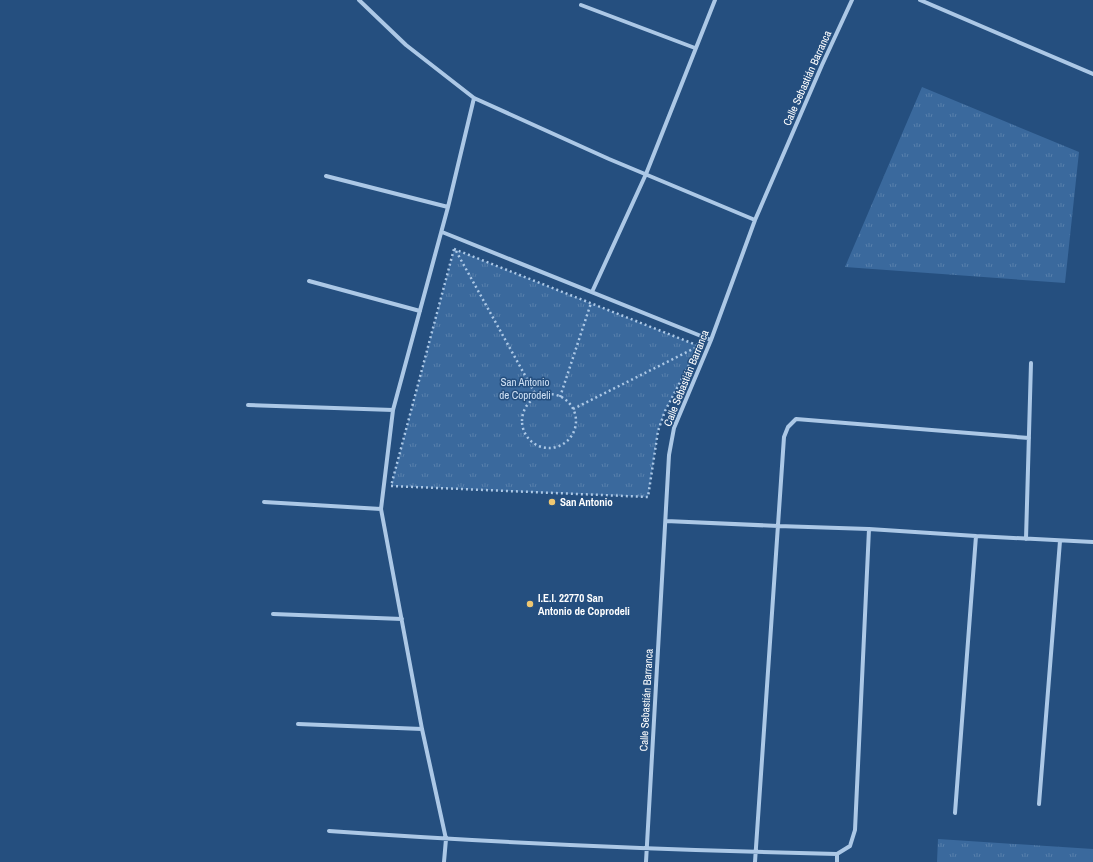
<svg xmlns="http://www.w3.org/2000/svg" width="1093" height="862" viewBox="0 0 1093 862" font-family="'Archivo Narrow',sans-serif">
<defs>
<pattern id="park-tufts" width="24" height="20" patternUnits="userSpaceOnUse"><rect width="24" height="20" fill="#3a699d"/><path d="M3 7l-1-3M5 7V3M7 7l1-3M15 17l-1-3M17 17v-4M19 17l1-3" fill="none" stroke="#5880ac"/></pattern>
</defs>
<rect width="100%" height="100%" fill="#254f7f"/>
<path fill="url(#park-tufts)" d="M922,87l157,65 -14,131 -220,-16z
M454,249l245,97 -34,65 -7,20 -10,66 -257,-11z
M938,839l155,10v13h-156z"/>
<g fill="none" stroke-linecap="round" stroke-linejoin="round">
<path stroke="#acc8e6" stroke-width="2.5" stroke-dasharray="2 3" stroke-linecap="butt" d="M454,249l245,97 -34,65 -7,20 -10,66 -257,-11z
M456,251l81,146
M522 421a27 27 0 1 1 54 0a27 27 0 1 1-54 0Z
M560,397l31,-94
M573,409l122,-61"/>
<path stroke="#acc8e6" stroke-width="4" d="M359,0l47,45 68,53 135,61 146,61
M920,0l173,74
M581,5l114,43
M326,176l122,31
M442,232l269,108
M309,281l111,30
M592,292l54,-118 69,-174
M248,405l145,5
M264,502l117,7
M666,521l112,5 91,3 107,7 117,6
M1026,539l5,-176
M273,614l129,5
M298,724l124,5
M1039,804l21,-263
M955,813l21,-277
M329,831c169,12 338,19 508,23l13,-8 5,-16 14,-301
M444,862l2,-23 -24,-110 -41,-220 12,-99 55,-203 26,-109
M646,862l23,-407 5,-27 37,-88 44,-120 67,-155 30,-65
M755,862l29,-425 4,-10 8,-8 233,19
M837,862v-8"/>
</g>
<g fill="#efc771" stroke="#254f7f" stroke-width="1.5">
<circle cx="552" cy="502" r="4"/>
<circle cx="530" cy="604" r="4"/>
</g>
<g text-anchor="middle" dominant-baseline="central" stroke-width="3" stroke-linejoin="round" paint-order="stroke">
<g font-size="11" fill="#fff" stroke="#254f7f">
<text transform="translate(807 78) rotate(-66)">Calle Sebastián Barranca</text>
<text transform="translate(686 378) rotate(-68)">Calle Sebastián Barranca</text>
<text transform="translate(646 700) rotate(-87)">Calle Sebastián Barranca</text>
</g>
<g font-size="11" fill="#cfe1f5" stroke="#254f7f">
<text x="525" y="382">San Antonio<tspan x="525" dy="13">de Coprodeli</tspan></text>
</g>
<g font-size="11" font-weight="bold" fill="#fff" stroke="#254f7f" text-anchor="start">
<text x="560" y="502">San Antonio</text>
<text x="538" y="598">I.E.I. 22770 San<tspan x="538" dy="13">Antonio de Coprodeli</tspan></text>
</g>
</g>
</svg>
